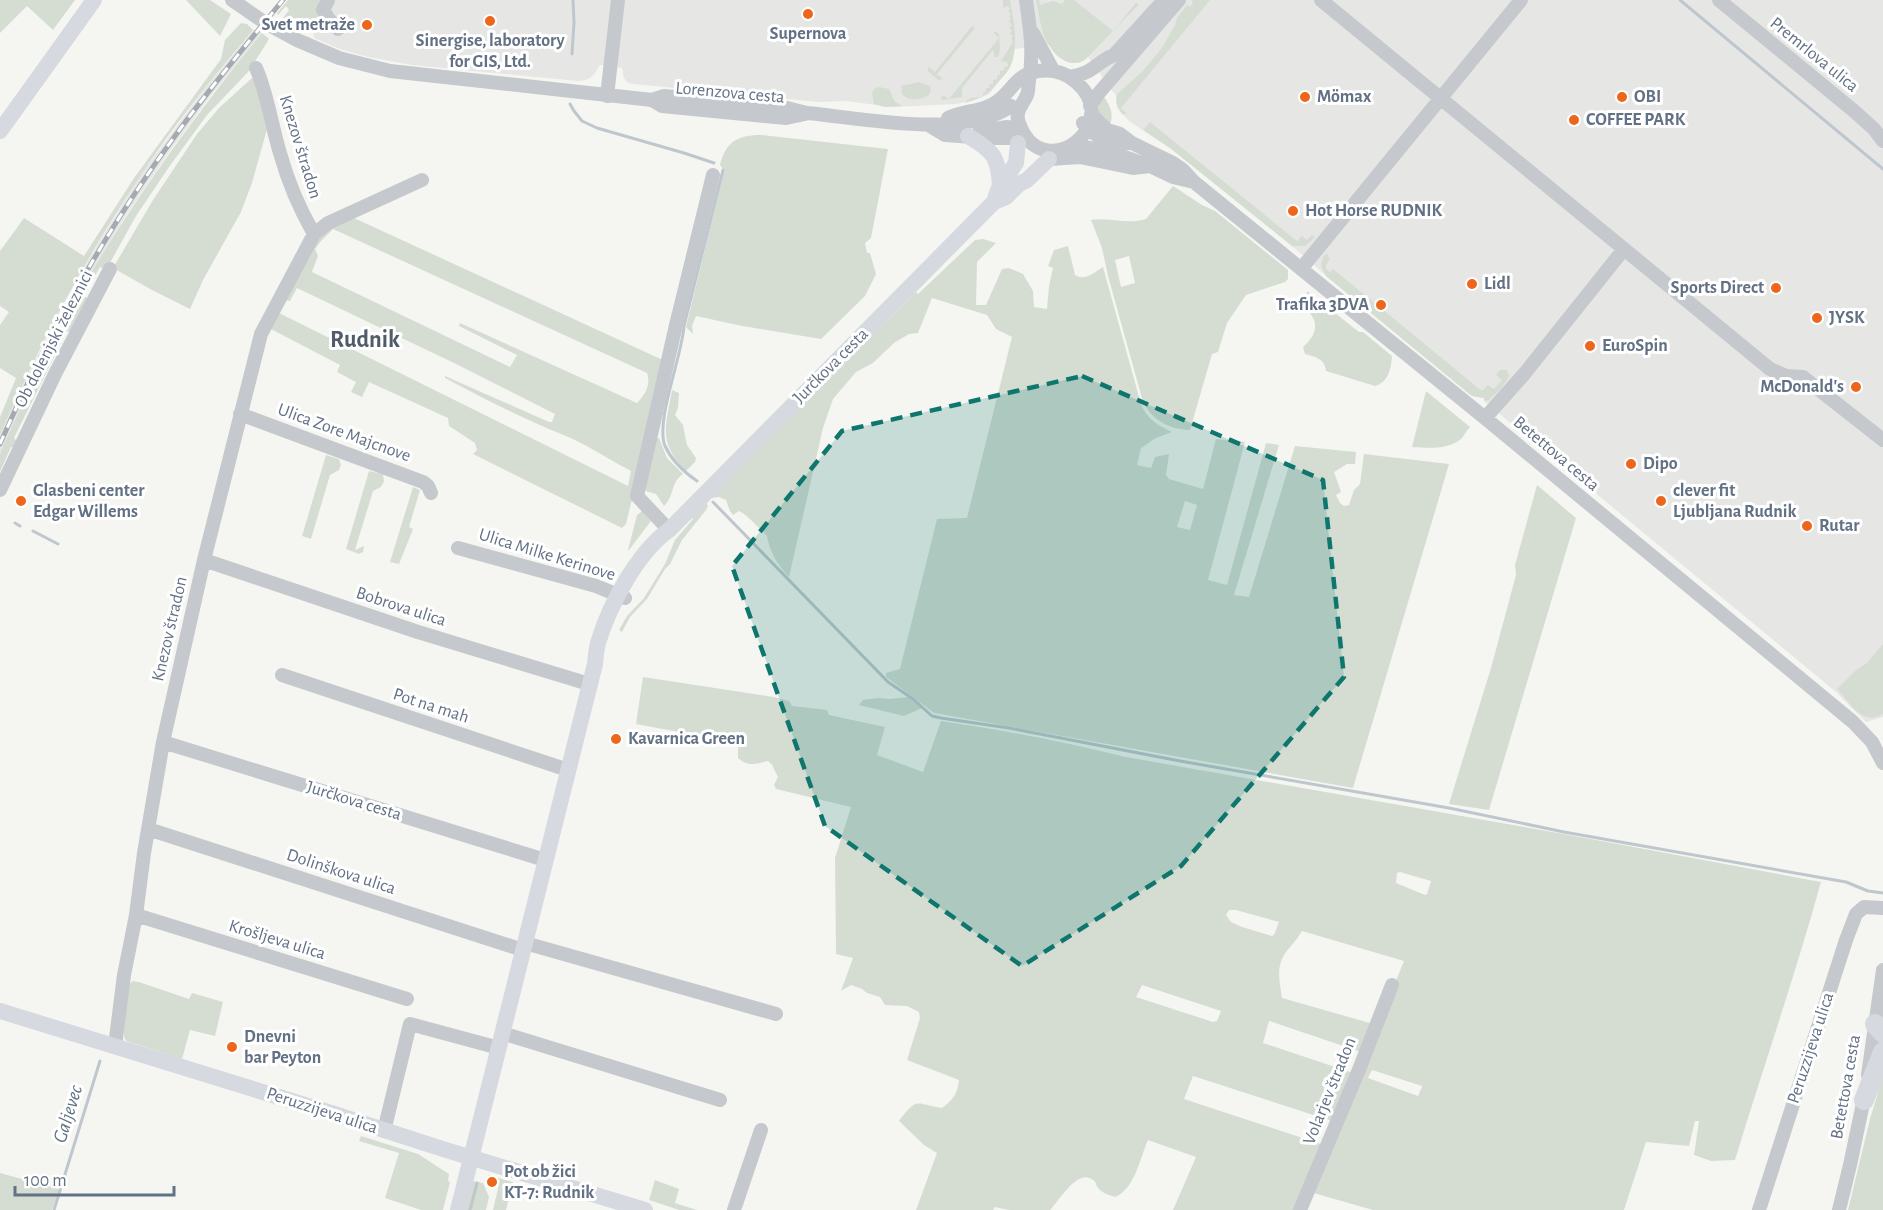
<svg xmlns="http://www.w3.org/2000/svg" width="1883" height="1210" viewBox="0 0 1883 1210" font-family="'Alegreya Sans',sans-serif">
<rect width="100%" height="100%" fill="#f5f6f2"/>
<path fill="#e6e6e5" d="M320,0h1563v717l-17,5 -31,-31 -351,-290v-3l-8,-1 -7,-3 -138,-114 -39,-34 -67,-55 -55,-43 -41,-27 -12,-13 -1,-12 -28,-39 -9,6h-10l-12,-7 -8,-11 -35,4 -5,20 -20,25 -14,6 -19,4 -63,3 -48,-6 -27,1 -50,-5 -1,-2 -15,-2 -2,2 -117,-11 -5,-1 -4,-5 -2,-10 -22,-3 -7,11 -7,4 -8,1 -166,-16 -44,-8 -28,-8 -26,-11 -1,-6 -5,-4 10,-12 -1,-8z
M253,30l9,3 -53,65 -42,57 -40,59 -49,81 -28,54 -50,105v-19l23,-52 66,-124 50,-82 67,-90z"/>
<path fill="#d5ddd3" fill-rule="evenodd" d="M0,0h75l-22,30 -26,-24 -27,27z
M186,0h24l21,14 -11,22z
M288,0h32l-3,8 1,8 -10,12 -4,1 -21,-11 6,-8 -3,-4 -8,9 -1,-2z
M1003,0h7c4,21 9,49 0,67 -3,6 -8,11 -12,15 -10,13 -18,17 -34,21l7,-5 12,-1v-4l3,-1v-4h4l-1,-4h4v-4l4,-1v-4h3v-4l4,-1v-3l4,-1 -1,-4 -6,-1 12,-19 -2,-3 2,-3 -3,-2 2,-4 -3,-2 3,-3 -3,-3 2,-3 -2,-2 2,-3 -3,-3 2,-3 -3,-2 -4,2z
M1036,0h3l1,5 13,-4 9,3 3,-4h9l39,31 23,-28 3,1 -53,55c-18,12 -34,-6 -41,-21 -5,-12 -6,-25 -9,-38z
M1191,0h19l-89,108 6,6h-5l-6,-11 1,-9 25,-22 20,-24 13,-23 2,-7 10,-13 3,2 3,-4z
M241,23l6,1 6,6c-40,47 -80,96 -114,148 -54,81 -100,167 -139,257v-18l16,-39 -16,-10v-43l9,-13 -9,-6v-55l24,-33 60,38 50,-78 87,-119 4,-19z
M972,26l3,2 -38,46 6,5 -5,1 -10,-9v-4l7,5z
M995,31l4,3 1,15 -2,8h-3l-2,-7 -31,38v9l-20,3 -1,-2 2,-3 6,4 50,-61 -5,-5z
M262,33l7,6 -20,32 -42,44 -38,52 -33,49 -30,54 -6,-3 -17,29 6,3 -17,34 -5,-2 -53,107 4,4 -3,6 -4,-1 -11,25v-18l4,-10c24,-51 47,-102 75,-151 54,-92 115,-177 183,-260z
M253,77l16,45 -17,61 -11,29 -38,68 -13,29 -38,-19 -39,-22 40,-68 44,-66 22,-26z
M919,82l11,4 1,5 -2,4c-9,5 -20,7 -27,-1l-1,-8z
M879,87l10,2 6,13 8,4 -18,1 -11,-3 -2,-11 2,-4z
M1103,95c7,11 12,19 6,32l-11,-13 1,-12z
M1150,122l147,119 5,-5 5,4 5,-5 3,2 -10,9h-13l-122,-98 -27,-18z
M762,135l126,14 -17,89 -6,5 2,10h3l6,21 -11,22 -44,43 -79,-13 -46,-10 -4,10 1,8 -7,-7 38,-157 -4,-5c6,-24 18,-30 42,-30z
M1173,186l29,19 13,6 73,59v9l-3,3 -39,13 -19,28 -9,29 -6,2 -22,76c-21,-1 -37,-9 -47,-28l-35,-126 -6,-28 -11,-28c18,-3 36,5 55,-1zM1129,256l6,27 -14,4 -6,-27z
M354,218l311,143 -39,163 -4,4 -149,-74 4,-4 -2,-7 -26,-17 -1,-8 -79,-36 -7,15 -11,-5 5,-10 -19,-10 3,-7 -71,-37 10,-15 349,173 3,-15c-23,-12 -46,-28 -70,-37 -40,-16 -78,-36 -116,-56v-2l104,46h3l3,-8 -101,-51 -157,-75 -7,13 -5,-1 33,-61 9,-9zM333,229l314,144c4,13 -2,21 -10,30l-177,-80 -1,3 58,29 -7,12 -198,-95 6,-16 -3,-7 6,-8z
M983,239l13,4 -19,19 -1,43h10l16,-36 7,-1 14,6 10,17 1,16 13,2 2,-23 4,-18 -5,-2 6,-16 14,-4 7,29c11,6 18,-2 28,-8l38,137c6,15 16,21 31,28l-16,6 -15,10 -4,17 14,3 4,-11 14,-3 -3,21 3,4 34,10 13,-50 29,3 -37,138 19,5 39,-142 13,2 -45,150 15,2 46,-151 61,6 -1,12h-8l-13,8 7,20 -5,3 4,8 4,3 5,-1 5,-15 6,-6 4,-30 85,10 -96,324 -419,-75 -48,-36v-4l14,-4 37,-150 30,-1 45,-181 -16,-8 -9,-14 -55,-17 -14,35 -9,1 -15,9 -21,20 -17,9 -23,27 -10,29 -34,149c-12,-13 -19,-24 -22,-41 -6,-6 -22,-23 -28,-25l-6,4 -3,-4 -4,-11 -7,-3 -8,1 205,-206 2,2 57,-54zM1185,501l12,4 -7,25 -13,-3z
M1326,254l3,1 -1,2 2,2 -4,6v4l4,3 3,-3 149,122 6,-6 6,4 8,-9 -6,-5 4,-5h7l2,6c-4,8 -11,17 -19,22v2l-6,1v-3l-12,-2 -146,-120 -5,-10 2,-9z
M1307,291l52,41h4l29,24c-1,12 -3,26 -17,30l-49,-15c-1,-12 -10,-14 -21,-17l-2,-7c14,-12 17,-25 3,-38z
M672,390l7,3 -1,15 -3,7 8,10 4,20 9,13 -1,4 -9,9c-29,-30 -20,-44 -14,-81z
M1426,391l44,36c-3,3 -6,9 -9,12 -14,11 -33,9 -49,8z
M655,437l4,1 8,20 16,16c-13,9 -8,21 -19,32l-8,-12 -10,-3 -1,-10z
M326,455l13,4 2,6 -2,5 -9,5 -19,64 -9,-3z
M369,471l14,3 1,7 -3,6 -8,4 -18,59 9,-4 -1,6 -4,2 -13,-5z
M1537,485l39,33 -87,292 -40,-6 42,-136 25,-93 -1,-10z
M413,487l7,3 -11,37 4,2 -14,35 -9,-2z
M706,502l2,4 -2,4 -24,30 -12,24 -5,5 -18,30 -17,18 -8,15 -3,-2 8,-14 17,-18 21,-34 10,-24 18,-21 -2,-2z
M642,511l9,10 -22,29h-1l9,-35z
M1883,644v70c-20,13 -33,-11 -46,-25l19,-19 11,-7z
M643,677l131,20 15,4 3,5 35,4 2,5 56,12 -8,28 46,17 18,-51c63,9 124,21 185,36l438,77 257,48c-26,94 -58,186 -86,278l-24,1 -17,-6 5,-34h-4l-6,25 -43,-4 -22,68h-251l-63,-18 94,-231 -102,-30c-4,7 -7,10 -12,16 -15,17 -11,30 -8,51l88,25 -6,30 -95,-32 -6,22 90,30 -18,49 -142,-46 -9,23 140,46 -27,65h-124l23,-53 -48,-17c-8,18 -13,49 -33,57 -6,-2 -13,-4 -17,-9 -4,-6 0,-4 -5,-8 -15,-13 -35,22 -43,30h-41l-14,-3 -2,3h-77l21,-57 -13,-8 -25,-24c19,-25 16,-17 43,-13 11,-8 16,-15 17,-28l-52,-20 13,-42 -1,-6 -12,-6 -22,-1 -5,-8 -13,-4 -5,-4 -11,-4 -10,6 12,-33 -17,-4 -1,-96 16,-51 -75,-18 -2,-4 4,-8 -6,-12 -4,-4c-12,3 -20,6 -30,-3v-15l-102,-19zM1400,872l31,9 -4,13 -2,1 -29,-12 1,-10zM1229,910h7l43,12 -5,13 -2,1 -30,-9 -11,-5 -5,-7zM1142,985l79,26 -4,10 -4,1 -77,-25zM1372,1070l50,16v1l-4,9 -50,-18z
M908,697l14,11 -18,8 -45,-11 4,-5 15,-2 12,1z
M133,981l6,1 50,17 3,-6 31,9 -8,34 -25,-6 -8,29 -56,-18c-7,-11 1,-42 2,-56z
M1883,1076v134h-35l22,-91z
M361,1136l57,18 31,20 -1,7 2,1 -7,28h-22l-36,-12 14,-45 -40,-12z
M0,1173l59,16 -7,21h-52z
M488,1175l25,7 -7,28h-13l7,-30 -11,-3z
M655,1180l24,9 -4,14 22,7h-18l-30,-10z
M473,1181l10,2 6,14 -3,13h-21z"/>
<g fill="none" stroke-linecap="round" stroke-linejoin="round">
<path stroke="#bec7ce" stroke-width="3" d="M1680,0l203,169
M572,54l2,-32 -1,-22
M570,104l4,7 8,10 15,7 87,25 30,10
M697,481c-13,-9 -25,-20 -32,-35 -10,-25 17,-89 19,-120l39,-156
M713,502l175,180 25,17 19,17 9,2 68,10 171,33 269,47 115,24 282,50 22,9 15,2
M15,523l5,3
M33,531l25,13
M54,1210l46,-149
M470,1210l7,-27"/>
<path stroke="#c5c8cc" stroke-width="14" d="M232,0l32,22 33,18 42,18 51,13 262,29 12,-4 123,12 20,5c56,5 156,27 204,-7
M328,0l-5,10 5,8 10,11
M1321,0l449,369 16,7 17,1 80,63
M1719,0l135,111 20,18 9,12
M1033,33l20,37
M1070,77c24,-4 25,-14 44,-22l50,-55
M607,96l11,-96
M652,100l10,6 124,12 19,-4
M1090,106l8,-12 81,-94
M1091,114l16,16 13,4 12,9 41,20 10,7 11,12 291,236 368,304 19,20 11,21
M948,118c16,-8 37,-6 51,-18 15,-12 17,-25 39,-29 14,-2 27,1 38,11 49,42 -30,102 -55,46 -8,-16 0,-20 6,-33 2,-4 1,-10 2,-14 5,-28 1,-53 -3,-81
M1083,123c13,16 29,20 49,20
M930,126l15,9 41,3h29
M979,132l28,-5 14,2
M1074,145l37,7 39,14 23,11 21,5
M1049,159l31,-2 53,11 17,-2
M314,234l14,-11 94,-43
M1301,269l220,-269
M240,414l183,68 5,4 3,7
M1485,418l40,-45 99,-124
M0,490l55,-116 55,-105
M669,530l-32,-34 39,-171 37,-150
M458,548l138,38 29,12
M204,560l214,72 171,52
M282,675l286,95
M163,742l382,118
M148,829l375,121
M136,915l271,84
M525,943l251,71
M502,1033l218,67
M115,1046l9,-71 12,-60 8,-62 19,-111 41,-182 57,-226 53,-100c-15,-26 -26,-52 -34,-81 -9,-29 -12,-58 -24,-85
M1868,1075l15,-105
M384,1131l26,-107 89,24
M734,1210l27,-80
M1300,1210l58,-138 34,-87
M1759,1210l87,-270 10,-26 8,-7 19,1
M1839,1210l11,-45 15,-71"/>
<path stroke="#d6d9df" stroke-width="16" d="M0,131l94,-131
M968,136c26,15 31,22 32,52
M994,202l12,-5 13,-13 8,-4 22,-21
M0,1011l331,102 115,37 199,60
M458,1210l137,-546c1,-8 1,-16 4,-24 11,-36 39,-88 70,-110l325,-328 4,-12 18,-27 2,-20"/>
<path stroke="#d6d9df" stroke-width="20" d="M1875,1024l8,9
M1864,1100l19,-48"/>
<defs>
<path id="rail" d="M0,444c47,-108 105,-213 175,-308 34,-47 71,-91 108,-136"/>
</defs>
<use href="#rail" stroke="#a5aab1" stroke-width="5"/>
<use href="#rail" stroke="#fff" stroke-width="3" stroke-dasharray="9" stroke-linecap="butt"/>
</g>
<path fill="#0f766e" fill-opacity="0.2" stroke="#0f766e" stroke-width="4.5" stroke-dasharray="12 8" stroke-linejoin="round" d="M1082,376l241,104 21,197 -163,189 -159,100 -197,-140 -93,-260 110,-135z"/>
<g fill="#ec671b" stroke="#fff" stroke-width="2">
<circle cx="808" cy="14" r="6"/>
<circle cx="490" cy="21" r="6"/>
<circle cx="367" cy="25" r="6"/>
<circle cx="1305" cy="97" r="6"/>
<circle cx="1622" cy="97" r="6"/>
<circle cx="1574" cy="120" r="6"/>
<circle cx="1293" cy="211" r="6"/>
<circle cx="1472" cy="284" r="6"/>
<circle cx="1776" cy="288" r="6"/>
<circle cx="1381" cy="305" r="6"/>
<circle cx="1817" cy="318" r="6"/>
<circle cx="1590" cy="346" r="6"/>
<circle cx="1856" cy="387" r="6"/>
<circle cx="1631" cy="464" r="6"/>
<circle cx="21" cy="501" r="6"/>
<circle cx="1661" cy="501" r="6"/>
<circle cx="1807" cy="526" r="6"/>
<circle cx="616" cy="739" r="6"/>
<circle cx="232" cy="1047" r="6"/>
<circle cx="492" cy="1182" r="6"/>
</g>
<g text-anchor="middle" dominant-baseline="central" stroke-width="6" stroke-linejoin="round" paint-order="stroke">
<g font-size="18" font-weight="bold" fill="#637185" stroke="#fff" text-anchor="start">
<text x="355" y="25" text-anchor="end">Svet metraže</text>
<text x="808" y="34" text-anchor="middle">Supernova</text>
<text x="490" y="41" text-anchor="middle">Sinergise, laboratory<tspan x="490" dy="21">for GIS, Ltd.</tspan></text>
<text x="1317" y="97">Mömax</text>
<text x="1634" y="97">OBI</text>
<text x="1586" y="120">COFFEE PARK</text>
<text x="1305" y="211">Hot Horse RUDNIK</text>
<text x="1484" y="284">Lidl</text>
<text x="1764" y="288" text-anchor="end">Sports Direct</text>
<text x="1369" y="305" text-anchor="end">Trafika 3DVA</text>
<text x="1829" y="318">JYSK</text>
<text x="1602" y="346">EuroSpin</text>
<text x="1844" y="387" text-anchor="end">McDonald's</text>
<text x="1643" y="464">Dipo</text>
<text x="33" y="491">Glasbeni center<tspan x="33" dy="21">Edgar Willems</tspan></text>
<text x="1673" y="491">clever fit<tspan x="1673" dy="21">Ljubljana Rudnik</tspan></text>
<text x="1819" y="526">Rutar</text>
<text x="628" y="739">Kavarnica Green</text>
<text x="244" y="1037">Dnevni<tspan x="244" dy="21">bar Peyton</tspan></text>
<text x="504" y="1172">Pot ob žici<tspan x="504" dy="21">KT-7: Rudnik</tspan></text>
</g>
<g font-size="18" fill="#637185" stroke="#fff">
<text transform="translate(1814 55) rotate(39)">Premrlova ulica</text>
<text transform="translate(730 93) rotate(5)">Lorenzova cesta</text>
<text transform="translate(300 147) rotate(73)">Knezov štradon</text>
<text transform="translate(54 339) rotate(-63)">Ob dolenjski železnici</text>
<text transform="translate(831 366) rotate(-45)">Jurčkova cesta</text>
<text transform="translate(344 433) rotate(20)">Ulica Zore Majcnove</text>
<text transform="translate(1556 454) rotate(40)">Betettova cesta</text>
<text transform="translate(547 555) rotate(17)">Ulica Milke Kerinove</text>
<text transform="translate(401 607) rotate(18)">Bobrova ulica</text>
<text transform="translate(170 629) rotate(-77)">Knezov štradon</text>
<text transform="translate(431 706) rotate(18)">Pot na mah</text>
<text transform="translate(354 801) rotate(17)">Jurčkova cesta</text>
<text transform="translate(341 872) rotate(18)">Dolinškova ulica</text>
<text transform="translate(277 940) rotate(17)">Krošljeva ulica</text>
<text transform="translate(1811 1048) rotate(-72)">Peruzzijeva ulica</text>
<text transform="translate(1846 1087) rotate(-80)">Betettova cesta</text>
<text transform="translate(1330 1091) rotate(-68)">Volarjev štradon</text>
<text transform="translate(322 1111) rotate(18)">Peruzzijeva ulica</text>
</g>
<g font-size="20" font-style="italic" fill="#5f7382" stroke="#fff">
<text transform="translate(68 1114) rotate(-73)">Galjevec</text>
</g>
<g font-size="24" font-weight="bold" fill="#515c69" stroke="#fff">
<text x="365" y="340">Rudnik</text>
</g>
</g>
<path d="M15 1186v9h159v-9" fill="none" stroke="#637185" stroke-width="3"/>
<text x="24" y="1186" font-size="18" fill="#637185" stroke="#ffffff" stroke-width="4.5" paint-order="stroke">100 m</text>
</svg>
